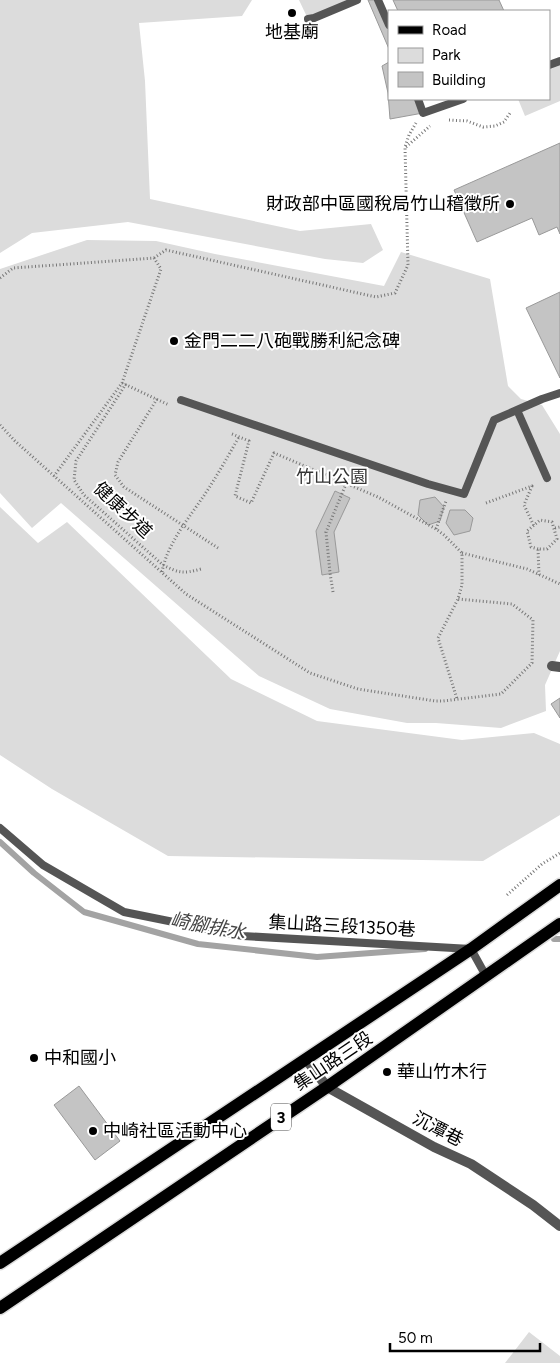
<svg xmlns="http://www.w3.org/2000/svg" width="560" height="1363" viewBox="0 0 560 1363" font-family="Figtree,'Noto Sans TC',sans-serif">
<rect width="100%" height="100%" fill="#fff"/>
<path fill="#dcdcdc" d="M0,0h252l-10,16 -103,7 6,58 5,118 150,32 71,-7 12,26 -20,13 -38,-4 -197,-37 -96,11 -32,20z
M299,0h57l-48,19z
M560,62v39l-35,15 -7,-17h31v-33z
M87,240l69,1 59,13 169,32 17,-34 89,27 18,107 13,13 21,6 18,29v217l-15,34 1,26 -45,17 -65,-5h-29l-77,-14 -71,-33 -198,-173 -29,25 -32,-35v-224z
M0,507l38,36 29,-21 164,157 86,42 145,19 72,-7 26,11v71l-77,46 -315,-5 -116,-67 -52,-34z
M529,1332l31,24v7h-55z"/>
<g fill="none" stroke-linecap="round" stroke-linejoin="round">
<path stroke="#a3a3a3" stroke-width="6" d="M0,842l34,31 50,39 114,32 119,13 108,-8
M554,939h6"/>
</g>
<path fill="#c4c4c4" stroke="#999" d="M368,0h10l11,25v24z
M393,0h106l5,11h-106z
M389,62v37h29l5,14 -33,6 -2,-26 -6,-27z
M560,143v91l-3,-7 -18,8 -7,-17 -55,24 -23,-52z
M560,292v86l-34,-70z
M335,491l15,7 -16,34 5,40 -17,3 -6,-44z
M435,497l9,10 -4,14 -12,4 -10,-10 2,-15z
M450,510h15l8,8 -3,13 -16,4 -8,-12z
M560,698v20l-9,-14z
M79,1086l41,55 -25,19 -41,-55z"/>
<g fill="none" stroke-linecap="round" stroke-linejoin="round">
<defs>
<path id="primary" d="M0,1263l471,-314 89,-64
M0,1308l327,-221 233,-163"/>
</defs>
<use href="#primary" stroke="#dbdbdb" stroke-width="15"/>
<path stroke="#777" stroke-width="3" stroke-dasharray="1 2.5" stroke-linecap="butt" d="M449,120l18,1 16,6 12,-1 9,-4 6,-9
M406,147l24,-21
M154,258l12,-8 210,47 19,-4 13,-28 -3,-118 4,-12 7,-12
M0,278l13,-10 141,-10 7,11 -39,114 -68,93
M122,383l47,22
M126,384l-50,77 -2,19 10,15 79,70c16,8 20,9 38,4
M157,399l-39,63 -3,13 9,12 94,61
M0,425l15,16 171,153 124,79 48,16 77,12h8l58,-7 31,-31 1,-43 -21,-16 -54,-5
M232,434l17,7 -14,55 16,7 23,-50 104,44 58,32 8,6 18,18v32l-4,14 -20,39 19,61
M486,503l46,-17 -8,19 10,21
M555,528l5,-1
M436,529l10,-28
M538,549l-7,-2 -4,-16 13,-11 12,2 5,17 -10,10h-9l1,26
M462,553l65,16 33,15
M162,572c5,-28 27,-54 43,-78 12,-18 23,-38 34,-57
M333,592l-3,-19 -4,-41 20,-48
M507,895l35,-31 18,-11"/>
<path stroke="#555" stroke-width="8" d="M378,0l11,25
M308,19l6,-1 43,-18
M549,65l11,-4
M418,99l5,14 40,-14
M181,400l247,84 36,10 30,-74 48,-21 18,-6
M517,410l30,68
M0,828l43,37 81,47 119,24 228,13 15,27"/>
<path stroke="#555" stroke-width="10" d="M552,666l8,1
M306,1059l21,28 107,60 37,17 62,41 27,21"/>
<use href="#primary" stroke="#000" stroke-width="12"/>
</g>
<g fill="#000" stroke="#fff" stroke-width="2">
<circle cx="292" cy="13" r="5"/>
<circle cx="510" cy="204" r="5"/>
<circle cx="174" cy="341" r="5"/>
<circle cx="34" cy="1058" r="5"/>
<circle cx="387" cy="1072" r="5"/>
<circle cx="93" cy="1131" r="5"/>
</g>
<g text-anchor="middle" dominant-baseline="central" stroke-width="4" stroke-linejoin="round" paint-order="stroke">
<rect fill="#fff" stroke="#4c4c4c" stroke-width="1" x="271" y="1103.5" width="20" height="27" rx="4"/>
<g font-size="16" font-weight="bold" fill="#000">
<text x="281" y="1117">3</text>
</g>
<g font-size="18" fill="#000" stroke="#fff" text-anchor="start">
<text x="292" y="32" text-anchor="middle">地基廟</text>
<text x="500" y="204" text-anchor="end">財政部中區國稅局竹山稽徵所</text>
<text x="184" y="341">金門二二八砲戰勝利紀念碑</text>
<text x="44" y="1058">中和國小</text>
<text x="397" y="1072">華山竹木行</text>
<text x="103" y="1131">中崎社區活動中心</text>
</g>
<g font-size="18" fill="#333" stroke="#fff">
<text x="332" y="477">竹山公園</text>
</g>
<g font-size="18" fill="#000" stroke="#fff">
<text transform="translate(123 510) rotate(43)">健康步道</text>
<text transform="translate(342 926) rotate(3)">集山路三段1350巷</text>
<text transform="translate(333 1061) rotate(-34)">集山路三段</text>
<text transform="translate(438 1129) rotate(27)">沉潭巷</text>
</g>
<g font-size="19" font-style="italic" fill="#444" stroke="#fff">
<text transform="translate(208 926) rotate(10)">崎腳排水</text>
</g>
</g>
<rect x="388" y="10" width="162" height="90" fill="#ffffff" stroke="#999999"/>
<rect x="398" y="26" width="25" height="8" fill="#000000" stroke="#999999"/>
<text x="432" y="35" font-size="15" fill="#000000">Road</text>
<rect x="398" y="48" width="25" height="15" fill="#dcdcdc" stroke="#999999"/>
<text x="432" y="60" font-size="15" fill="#000000">Park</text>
<rect x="398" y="72" width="25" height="15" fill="#c4c4c4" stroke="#999999"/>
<text x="432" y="85" font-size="15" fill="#000000">Building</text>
<path d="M390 1343v8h150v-8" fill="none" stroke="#000000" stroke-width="2.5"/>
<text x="398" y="1343" font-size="15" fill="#000000" stroke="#ffffff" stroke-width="4" paint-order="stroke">50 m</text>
</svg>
